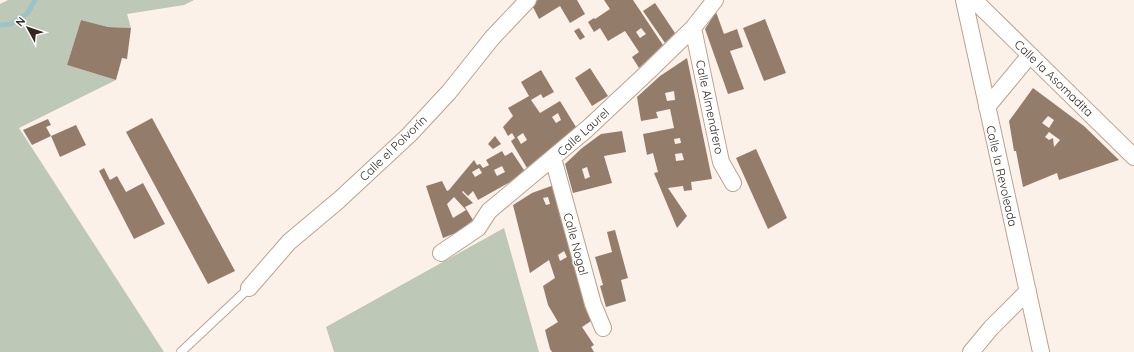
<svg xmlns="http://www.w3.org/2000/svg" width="1134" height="352" viewBox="0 0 1134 352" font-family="Quicksand,sans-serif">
<rect width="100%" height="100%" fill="#fbf1e8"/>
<path fill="#bec8b7" d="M8,0h186l-10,5 -57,9 4,14 -23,-1 -27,-7 -14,45 49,15 -97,48 145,224h-164v-348z
M504,228l35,124h-205l-8,-25z"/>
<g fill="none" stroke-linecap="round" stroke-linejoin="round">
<path stroke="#9dc2c8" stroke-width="5" d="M0,25l11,-1 16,-10 8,-14"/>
</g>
<path fill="#947c6a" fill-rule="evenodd" d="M538,0h39l8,14 -15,9 -10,-17 -21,13 -7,-14z
M604,0h29l30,45 -24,23 -7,-11 7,-5 -14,-21 -17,10 -8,-13 -6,4 -6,-10 6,-4 1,1 15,-10zM641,28l5,6 -6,4 -4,-6z
M655,3l20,30 -10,10 -22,-32z
M716,12l8,22 13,-5 6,18 -13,4 14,38 -16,5 -23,-65z
M765,19l21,54 -22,8 -21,-53z
M81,20l27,7 23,1 -4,31 -5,-1 -6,22 -49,-15z
M579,28l6,9 -5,3 -6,-9z
M687,58l25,121 -21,3 1,8 -8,1 -1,-5 -15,2 19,28 -10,12 -23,-55 4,-1 -5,-19 -6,2 -4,-21 31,-6 -4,-19 -14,3 2,6 -17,3 -4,-24 23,-21zM674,91l1,9 -8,1 -2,-8zM680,138l1,5 -6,1 -1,-5zM682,153l2,7 -8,1 -1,-7z
M590,68l18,28 -16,10 -17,-28z
M541,70l13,22 -11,6 -2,-4 -10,6 9,13 20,-12 16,26 -37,33 -12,8 -16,-27 4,-3 -3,-5 -4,3 -5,-9 10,-11 -5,-8 21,-12 -8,-14zM558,113l3,7 -5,3 -4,-6zM523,133l4,7 -6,4 -4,-7z
M1033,88l51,38 35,34 -60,20 -2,-7 -34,14 -7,-36h-2l-5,-30zM1048,116l6,4 -5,8 -7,-5zM1049,132l11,8 -6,7 -1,-9 -4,2 -4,-3z
M152,118l83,153 -27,13 -82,-152z
M48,119l3,6 -5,2 5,9 -19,9 -9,-15z
M76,125l10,20 -26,12 -9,-21z
M622,131l4,21 -22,4 8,27 -39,10 -8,-29 17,-16 19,-14zM587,167l3,10 -5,2 -3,-10z
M495,136l6,8 -8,5 -5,-5z
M756,149l31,69 -19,11 -32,-71z
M502,151l3,5 7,-4 14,21 -48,27 -5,-9 -5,5 -5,-5 -1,1 11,11 -8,4 8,13 -15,12 -15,6 -17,-52 16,-5 5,10 2,-1 25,-30 3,5 3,-1 3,4 6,-3 -3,-5zM502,166l3,6 -8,4 -3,-6zM479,168l3,5 -7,4 -3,-5zM454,197l12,13 -13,8 -6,-14z
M104,168l6,12 7,-4 9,16 17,-9 22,41 -31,15 -35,-68z
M554,185l37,136 -9,6 12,18 -3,2 3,5h-42l-2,-3 -5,-19 13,-8 -10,-17 -5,-19 12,-8 -6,-18 -19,13 -17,-68 19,-12zM548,197l2,7 -4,1 -3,-7zM564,251l3,6 -7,4 -2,-6z
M615,230l13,48 -7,2 5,21 -20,6 -6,-21 3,-1 -8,-28 17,-5 -5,-20z"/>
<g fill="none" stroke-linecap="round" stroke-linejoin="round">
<defs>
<path id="service" d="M181,352l68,-64"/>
<path id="minor" d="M964,0l77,352
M974,0l160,157
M693,28l28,134 12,21
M987,107l43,-52
M553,158l40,146 10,24
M441,253l37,-25 11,-17 98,-82 63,-59 43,-42 22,-28
M249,288l40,-46 50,-42 70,-65 40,-43 43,-54 36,-38
M971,352l20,-24 37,-37"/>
</defs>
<use href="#service" stroke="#bba38f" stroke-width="10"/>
<use href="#minor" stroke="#bba38f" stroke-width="18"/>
<use href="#service" stroke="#fff" stroke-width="8"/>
<use href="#minor" stroke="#fff" stroke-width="16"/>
</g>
<g text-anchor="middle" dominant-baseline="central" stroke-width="3" stroke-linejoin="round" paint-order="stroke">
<g font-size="12" fill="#31271f" stroke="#fff">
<text transform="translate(1054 78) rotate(44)">Calle la Asomadita</text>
<text transform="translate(710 107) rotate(78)">Calle Almendrero</text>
<text transform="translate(583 132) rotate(-42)">Calle Laurel</text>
<text transform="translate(393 148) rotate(-44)">Calle el Polvorín</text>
<text transform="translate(1002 176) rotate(77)">Calle la Revoleada</text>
<text transform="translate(576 244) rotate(75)">Calle Nogal</text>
</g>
</g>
<g transform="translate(28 28) rotate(310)" stroke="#ffffff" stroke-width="3" paint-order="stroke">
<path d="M0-3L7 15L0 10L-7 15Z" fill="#31271f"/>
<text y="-6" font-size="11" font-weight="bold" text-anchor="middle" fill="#31271f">N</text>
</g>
</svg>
